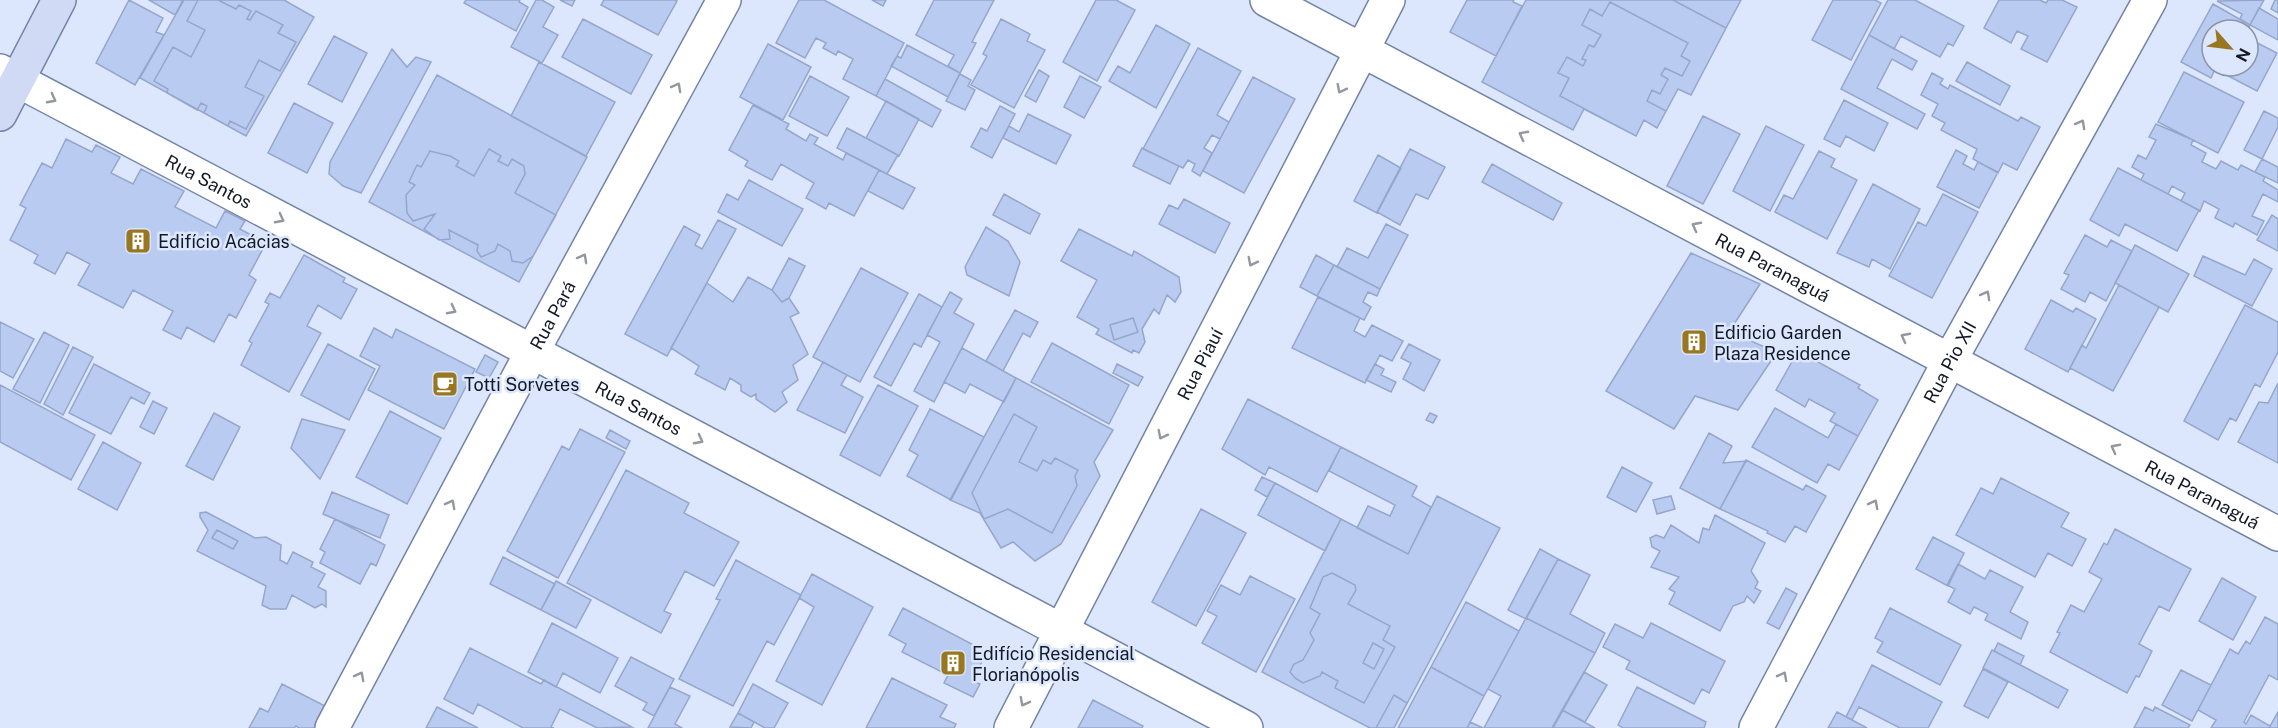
<svg xmlns="http://www.w3.org/2000/svg" width="2278" height="728" viewBox="0 0 2278 728" font-family="'Public Sans',sans-serif">
<rect width="100%" height="100%" fill="#dce7fe"/>
<path fill="#bacbf1" stroke="#96a6cb" stroke-width="1.5" d="M129,0l34,18 -7,14 8,3 -29,50 -39,-22z
M149,0h34l-8,15z
M184,0h100l30,17 -68,119 -106,-58z
M198,0h20l18,9 3,-4 12,6 -4,8 3,1 6,-9 27,14 -5,8 18,9 -16,29 -21,-11 -14,27 19,9 -18,33 -16,-8 -2,5 -24,-13 3,-7 -6,-3 -4,7 -30,-17 1,-4 -14,-8 19,-34 18,10 14,-27 -18,-9z
M466,0h54l-1,2 9,5 -12,24 -52,-28z
M536,0h6l12,7 -11,20 15,8 -16,28 -31,-16z
M560,0h15l-3,6z
M604,0h71l2,1 -19,34 -57,-30z
M799,0h25l80,43 -28,53 -33,-17 10,-20 -15,-8 -2,4 -13,-7 3,-5 -10,-5 -11,20 -29,-15z
M872,0h14l-3,6z
M934,0h60l-22,42 4,1 -16,30 -12,-7 6,-11 -38,-20z
M1096,0h20l19,10 -38,71 -34,-19z
M1467,0h47l-1,2 9,4 -26,50 -46,-24z
M1526,0h147l53,28 -35,67 -13,-6 -21,39 -13,-8 -8,16 -52,-27 -11,21 -91,-48z
M1673,0h68l-15,28z
M1833,0h42l6,3 -30,57 -39,-20z
M1888,0h27l49,26 -11,20 -5,-3 -8,14 -39,-21 -7,13 -25,-14z
M1999,0h41l6,3 2,-3h14l15,7 -30,55 -26,-13 7,-13 -11,-5 -6,12 -27,-15z
M2264,0l-14,25 -10,-6 2,-5 -25,-13z
M2275,0h3v13l-7,-4z
M1610,2l78,41 -7,13 9,5 -8,15 -17,-8 -4,7 7,4 -8,15 -8,-4 -5,11 19,10 -9,17 -13,-8 -8,16 -76,-40 9,-18 -11,-5 9,-16 16,9 3,-6 -4,-1 7,-14 5,2 7,-12 -19,-10 8,-16 12,7z
M2213,4l37,21 -3,5h-35v36h36v-28l29,15 -20,38 -42,-22 -4,9 -30,-16z
M2259,8l19,11v21l-28,-15z
M583,19l69,36 -21,39 -69,-37z
M1001,19l29,15 -3,7 18,9 -31,58 -43,-23 16,-29 -4,-2z
M1156,25l34,19 -34,64 -47,-27 9,-15 12,7z
M1869,35l48,26 -5,9 -20,-11 -15,29 48,26 -8,15 -76,-40z
M334,36l33,17 -25,49 -34,-18z
M768,44l43,23 -28,53 -43,-23z
M907,45l53,28 -12,24 -57,-31 6,-10 4,2z
M1198,48l43,23 -24,44 12,7 -9,17 -8,-4 -8,13 8,5 -12,23 -8,-5 3,-7 -7,-4 -5,8 -40,-19z
M392,49l15,18 9,-10 15,5 -70,131 -18,-7 -14,-12 1,-12z
M539,62l76,40 -29,54 -75,-40z
M1967,62l43,24 -10,19 -44,-24z
M1039,70l10,6 -13,26 -11,-6z
M2184,72l60,30 -26,51 -60,-31z
M1932,73l11,6 -3,5 8,5 2,-4 68,36 3,-4 19,10 -23,43 -14,-7 -5,10 -25,-14 4,-10 -36,-19 4,-7 -13,-7 6,-12 -17,-9z
M960,74l11,6 -3,6 7,4 -10,20 -19,-9z
M437,75l150,82 -68,125 -150,-80z
M810,76l39,21 -22,39 -38,-20z
M1080,76l21,11 -17,31 -20,-11z
M1253,77l42,22 -51,94 -41,-22z
M885,79l56,31 -9,17 -56,-31z
M1844,100l44,23 -14,28 -28,-15 -6,11 -16,-8z
M886,101l33,18 -20,37 -33,-18z
M294,103l39,20 -26,50 -39,-20z
M753,105l36,19 -3,5 20,12 4,-7 8,4 -4,6 29,16 3,-7 33,17 -25,46 -25,-13 -3,6 -20,-11 8,-15 -33,-19 -9,16 -27,-14 3,-5 -19,-11z
M1000,106l15,8 -23,44 -21,-11 10,-19 6,3z
M2264,111l14,7v9l-16,32 -18,-9z
M1028,114l43,21 -15,29 -53,-26 6,-12 10,6z
M1703,116l37,18 -37,70 -36,-18z
M2156,124l37,16 -2,5 15,8 -4,9 14,7 5,-8 17,9 3,-5 24,12 -2,4 15,9v12l-15,-8 -11,22 12,5 -7,14 -22,-12 -2,4 -18,-9 4,-9 -15,-8 -4,10 -19,-10 4,-8 -13,-7 -4,8 -27,-14 3,-6 -12,-7 6,-12 8,4 10,-19 -7,-3z
M1766,126l38,19 -34,66 -37,-20z
M847,128l51,27 -11,19 -50,-26z
M66,139l26,13 4,-7 24,12 -9,16 22,11 8,-15 43,22 -9,16 41,21 9,-17 20,10 -5,8 26,14 -17,32 7,5 -20,38 -7,-4 -15,28 -27,-15 -6,12 -18,-9 10,-19 -40,-21 -10,18 -45,-23 12,-21 -23,-12 -12,22 -21,-11 4,-8 -28,-15 16,-32 -6,-3 22,-42 10,5z
M1142,148l37,18 -9,18 -37,-18z
M489,149l12,7 -3,5 10,5 4,-7 12,7 1,8 -10,19 41,22 -23,41 -10,7 -11,-2 -2,-10 -12,-7 -3,7 -14,6 -4,-6 1,-6 -29,-15 1,9 -11,1 -15,-11 11,-15 -22,7 -6,-8 -1,-18 9,-10 -6,-3 8,-17 4,2 9,-16 20,5 9,5 -3,5 18,10z
M1410,149l35,18 -17,32 -12,-5 -16,31 -23,-13z
M1956,150l11,6 -4,8 11,6 4,-8 20,10 -19,36 -42,-21z
M1819,151l16,8 -4,8 26,13 -30,59 -52,-27 9,-17 9,4z
M1378,155l23,13 -24,45 -23,-12z
M2262,159l16,8v16l-23,-11z
M1492,164l70,39 -9,17 -71,-38z
M2118,168l81,42 -22,41 -52,-27 -6,12 -29,-16z
M879,170l36,18 -12,21 -35,-18z
M749,180l54,29 -21,37 -64,-34 9,-18 11,6z
M1873,184l47,25 -30,60 -18,-10 -3,8 -32,-14z
M1004,194l36,20 -10,20 -37,-19z
M1943,194l35,18 -46,86 -43,-22 29,-54 8,4z
M1184,199l46,24 -15,30 -56,-29 10,-19 9,4z
M2272,215l6,4v32l-21,-11z
M718,220l18,9 -69,127 -42,-22 59,-108 16,9 -5,10 7,4z
M1386,224l22,11 -28,54 -43,-22 10,-19 21,10z
M986,227l22,14 12,21 -11,34 -42,-21 -2,-8z
M1079,229l53,27 2,-5 45,26 2,15 -6,10 -8,-7 -8,19 -5,-5 -12,20 3,13 -6,11 -6,-3 -1,3 -36,-19 3,-5 -22,-12 20,-37 -36,-19z
M2085,235l22,12 4,-7 21,11 -26,50 -16,-9 -5,10 -24,-13 8,-14 -5,-2z
M2135,245l54,29 -21,38 -53,-29z
M1691,253l69,31 -31,48 48,20 -39,58 -43,-14 -21,33 -68,-38z
M304,255l41,23 -2,4 14,7 -16,30 -23,-14 -11,21 14,7 -32,59 -48,-27 11,-22 -3,-2 20,-37 -4,-2 5,-9 10,5z
M1316,255l18,10 -17,31 -17,-9z
M2203,256l42,19 9,-16 18,10 -20,37 -58,-30z
M789,258l16,8 -16,32 -7,4 -10,-12z
M1334,265l46,24 -3,7 -9,-4 -5,10 8,5 -7,13 -47,-24z
M861,268l47,25 -48,89 -47,-25z
M748,277l24,13 10,12 7,-4 10,15 -9,4 18,37 -15,11 5,15 -16,12 5,10 -12,10 -19,-13v-5l-5,3 -10,-6v-6l-11,-7 -5,12 -30,-16 4,-8 -28,-18 36,-65 26,19z
M2119,285l40,22 -46,84 -43,-23 12,-23 4,3z
M950,292l12,7 -8,14 20,11 -40,78 -20,-11 26,-49 -13,-7z
M919,294l23,13 -21,40 -7,-4 -23,43 -17,-9z
M1318,297l42,21 -6,13 11,6 7,-12 31,16 -11,20 -12,-6 -15,28 -73,-35z
M2051,300l22,12 3,-4 20,11 -28,53 -43,-23z
M2245,305l33,17v30l-18,35 -5,-3 -19,37 -6,-3 -12,22 -34,-19z
M1015,310l23,12 -8,15 -7,-4 -20,38 -17,-10z
M1133,318l5,14 -24,8 -4,-15z
M0,322l34,17 -21,39 -13,-7z
M374,328l18,10 4,-9 79,40 -31,60 -76,-39 12,-24 -20,-10z
M44,332l25,13 -29,58 -27,-14z
M1052,343l77,42 -20,39 -78,-42z
M328,344l47,25 -26,51 -48,-25z
M1409,344l31,16 -16,31 -21,-12 8,-16 -10,-5z
M73,347l20,10 -30,58 -19,-11z
M962,348l54,30 -12,24 -34,-18 -5,9 -21,-11z
M1798,351l62,34 -2,3 20,12 -20,36 -28,-15 5,-8 -26,-14 -4,8 -29,-17z
M485,355l13,7 -9,16 -13,-6z
M823,362l24,13 -6,10 22,12 -18,36 -48,-23z
M94,364l56,29 -6,11 -13,-7 -20,37 -42,-21z
M1117,364l26,13 -5,9 -25,-13z
M1375,364l9,5 -3,6 15,7 -5,10 -25,-12z
M1016,378l97,52 -19,32 6,14 -39,68 -26,17 -22,-19 -12,6 -21,-35 -30,-13z
M2278,383v80l-40,-21 21,-40 9,1z
M0,385l95,50 -24,45 -71,-38z
M878,385l40,21 -38,70 -40,-21z
M1248,399l93,48 -24,45 -48,-25 -4,8 -43,-26z
M153,401l14,7 -13,26 -14,-7z
M1775,408l53,30 8,-14 22,12 -19,34 -11,-6 -11,19 -65,-36z
M930,409l54,28 -33,63 -44,-24 11,-21 -9,-5z
M390,411l51,27 -34,66 -51,-27z
M214,413l26,14 -27,53 -27,-14z
M1430,413l7,3 -4,7 -7,-3z
M1014,414l23,13 -18,35 18,9 6,-11 8,4 4,-6 23,12 -3,6 2,10 -25,47 -44,-24 -24,10 -12,-26z
M302,419l43,11 -25,49 -29,-31z
M580,429l45,23 -67,126 -51,-27 55,-105 7,4z
M610,430l20,11 -4,8 -20,-11z
M1709,433l23,13 -9,17 23,-2 -26,48 -40,-21z
M103,442l38,21 -24,47 -39,-21z
M1341,447l76,39 -5,10 19,11 -23,47 -51,-26 11,-22 22,10 5,-11 -66,-34z
M1746,460l57,30 3,-5 20,11 -20,36 -11,-6 -10,16 -18,-9 1,-2 -48,-22z
M1622,467l30,16 -16,29 -29,-15z
M626,470l63,33 -5,10 55,29 -25,44 -29,-15 -21,40 7,3 -10,19 -94,-50z
M1262,477l13,6 -8,14 -12,-7z
M2001,478l68,35 -8,14 25,12 -14,27 -24,-13 -13,24 -79,-42 25,-47 12,6z
M1275,483l66,36 -16,32 -67,-36z
M332,492l57,23 -9,23 -57,-24z
M1437,496l63,32 -106,200h-24l-108,-56 79,-153 67,35z
M1671,496l4,13 -18,5 -4,-14z
M1201,509l45,24 -50,93 -44,-24z
M206,512l49,26 11,-1 15,8 -1,15 7,4 6,-12 20,10 -2,5 14,7 -7,13 8,4v16l-4,-3 -7,4 -23,-13 -6,14h-16l-8,-4 4,-19 -69,-35 11,-21 -8,-13v-4z
M1715,515l50,28 -14,28 7,11 -3,6 6,3 -7,12 -7,-7 -3,6 -11,4 -13,25 -51,-27 6,-12 -6,-3 10,-12 -28,-10 9,-16 -8,-4 -2,-9 6,-3 8,3 7,-13 28,18 4,-15 6,2z
M335,519l50,26 -9,21 -5,-3 -11,21 -40,-21 5,-11 -5,-3z
M2115,529l76,40 -22,42 -10,-5 -20,38 13,7 -13,26 -3,-1 -9,17 -77,-41 10,-19 -3,-1 14,-27 13,7 18,-33 -13,-7 15,-29 3,2z
M217,530l21,11 -5,8 -21,-11z
M1933,537l31,16 -16,33 -32,-17z
M1540,549l18,10 -32,60 -18,-9z
M503,557l52,27 -14,26 -51,-26z
M1558,559l32,16 -20,39 35,19 -10,20 -69,-35z
M736,560l65,35 -27,50 -7,-4 -34,65 -54,-27 41,-79 -4,-1z
M1958,564l27,15 5,-9 33,17 -13,25 18,10 -7,17 -36,-19 3,-6 -14,-7 -4,7 -22,-12 7,-13 -8,-4z
M1332,573l23,12 1,5 -8,14 42,22 -7,14 12,7 -31,56 -29,-15 3,-7 -16,-9 -2,4 -17,7 -8,-5 -5,-6 4,-8 9,-4 11,-20 -4,-7 10,-19 -10,-6 13,-31z
M812,574l61,33 -51,98 -46,-24 38,-74 -15,-9z
M1250,576l45,23 -39,73 -54,-29 15,-27 -10,-5 14,-26 19,10z
M2222,578l34,19 -23,43 -34,-19z
M556,581l35,19 -15,28 -35,-18z
M1786,588l11,6 -18,35 -12,-6z
M1466,602l53,29 -35,65 -53,-29z
M903,608l84,44 -15,29 8,3 -7,13 -29,-14 4,-8 -46,-23 4,-8 -17,-9z
M1890,608l71,37 -21,40 -63,-33 6,-10 -8,-4z
M2265,617l13,7v56l-9,-5 -25,47 2,2 5,-9 19,11 -1,2h-58l5,-8 -18,-10 32,-61 8,5 8,-13 4,3z
M1526,618l69,35 -42,75h-69l17,-32 -13,-7z
M552,623l66,35 -18,35 -37,-20 -7,14 -28,-15z
M1651,623l74,38 -16,32 -7,-4 -8,15 -68,-35 4,-8 -27,-14 12,-23 28,14z
M1373,643l11,6 -10,20 -11,-6z
M1998,643l26,13 -4,9 -26,-14z
M470,648l71,36 3,-4 88,47 -35,1 -37,-19 -9,18 3,1h-31l-45,-24 -5,10 -29,-15z
M1992,650l76,40 -10,18 -75,-40z
M631,657l43,22 -20,37 -11,-6 4,-7 -32,-17z
M1872,665l70,37 -14,26h-28l-41,-21 -7,13 -6,-3z
M1431,667l53,29 -17,32h-69z
M1983,669l25,13 -20,36 -24,-12z
M2181,670l30,15 -19,36 -30,-16z
M1584,672l23,13 -22,37 -23,-12z
M892,678l55,27 -7,12 16,7 -2,4h-88z
M282,684l45,23 -11,21h-17l-3,-2 -2,2h-45l11,-20 8,4z
M753,684l35,19 -14,25h-9l-27,-15z
M670,687l20,9 -15,28 7,4h-34z
M1637,687l69,35 -2,6h-81l-5,-3z
M1394,695l13,8 -13,25h-18z
M1093,700l50,26 -1,2h-64z
M437,707l41,21h-52z
M2145,707l8,4 2,-4 35,18 -2,3h-54z
M1562,710l33,18h-43z
M1837,712l30,16h-39z
M2278,712v16h-9z
M738,713l16,9 -3,6 -21,-1z
M1470,722l13,6h-16z"/>
<g fill="none" stroke-linecap="round" stroke-linejoin="round">
<defs>
<g id="minor">
<path id="s1" d="M1267,0l1011,534"/>
<path id="s2" d="M0,71l1246,657"/>
<path id="s3" d="M1011,728l377,-728"/>
<path id="s4" d="M1756,728l194,-368 200,-360"/>
</g>
<g id="tertiary">
<path id="s5" d="M332,728l200,-376 192,-352"/>
</g>
<path id="secondary" d="M0,114l59,-114"/>
</defs>
<use href="#minor" stroke="#7484a7" stroke-width="36"/>
<use href="#tertiary" stroke="#7484a7" stroke-width="36"/>
<use href="#secondary" stroke="#7484a7" stroke-width="36"/>
<use href="#minor" stroke="#fff" stroke-width="33"/>
<use href="#tertiary" stroke="#fff" stroke-width="33"/>
<use href="#secondary" stroke="#d0daf5" stroke-width="33"/>
</g>
<defs><path id="oneway-chevron" d="M-2-3.5L2.5 0L-2 3.5" fill="none" stroke-width="1.6" stroke-linecap="round" stroke-linejoin="round" transform="scale(1.5)"/></defs>
<g stroke="#94979d">
<use href="#oneway-chevron" transform="translate(677 87) rotate(-61)"/>
<use href="#oneway-chevron" transform="translate(1341 89) rotate(117)"/>
<use href="#oneway-chevron" transform="translate(52 99) rotate(28)"/>
<use href="#oneway-chevron" transform="translate(2081 124) rotate(-61)"/>
<use href="#oneway-chevron" transform="translate(1523 135) rotate(-152)"/>
<use href="#oneway-chevron" transform="translate(280 219) rotate(28)"/>
<use href="#oneway-chevron" transform="translate(1696 226) rotate(-152)"/>
<use href="#oneway-chevron" transform="translate(583 258) rotate(-61)"/>
<use href="#oneway-chevron" transform="translate(1252 262) rotate(117)"/>
<use href="#oneway-chevron" transform="translate(1986 295) rotate(-61)"/>
<use href="#oneway-chevron" transform="translate(452 310) rotate(28)"/>
<use href="#oneway-chevron" transform="translate(1905 337) rotate(-152)"/>
<use href="#oneway-chevron" transform="translate(1162 435) rotate(117)"/>
<use href="#oneway-chevron" transform="translate(699 440) rotate(28)"/>
<use href="#oneway-chevron" transform="translate(2115 448) rotate(-152)"/>
<use href="#oneway-chevron" transform="translate(451 504) rotate(-62)"/>
<use href="#oneway-chevron" transform="translate(1874 504) rotate(-62)"/>
<use href="#oneway-chevron" transform="translate(360 676) rotate(-62)"/>
<use href="#oneway-chevron" transform="translate(1783 676) rotate(-62)"/>
<use href="#oneway-chevron" transform="translate(1024 702) rotate(118)"/>
</g>
<defs>
<symbol id="building-square" viewBox="-11 -11 22 22"><rect x="-9" y="-9" width="18" height="18" rx="4" fill="#997721" stroke="#dce7fe"/><path d="M-4-6H4V6H1V3H-1V6H-4ZM-2.5-4.3h1.7v1.8h-1.7ZM.8-4.3h1.7v1.8H.8ZM-2.5-1h1.7V.8h-1.7ZM.8-1h1.7V.8H.8Z" fill="#fff"/></symbol>
<symbol id="cafe-square" viewBox="-11 -11 22 22"><rect x="-9" y="-9" width="18" height="18" rx="4" fill="#997721" stroke="#dce7fe"/><path d="M-5.5-4.5H6V0H3Q3 3.5 0 3.5H-2.5Q-5.5 3.5-5.5 0ZM3-3.2v2h1.7v-2ZM-6 4.5H4V6H-6Z" fill="#fff"/></symbol>
</defs>
<g fill-rule="evenodd">
<use href="#building-square" x="123" y="226" width="30" height="30"/>
<use href="#building-square" x="1679" y="327" width="30" height="30"/>
<use href="#cafe-square" x="430" y="369" width="30" height="30"/>
<use href="#building-square" x="938" y="648" width="30" height="30"/>
</g>
<g text-anchor="middle" dominant-baseline="central" stroke-width="5" stroke-linejoin="round" paint-order="stroke">
<g font-size="18" fill="#121826" stroke="#dce7fe">
<text stroke="none"><textPath href="#s2" startOffset="236">Rua Santos</textPath></text>
<text stroke="none"><textPath href="#s1" startOffset="572">Rua Paranaguá</textPath></text>
<text stroke="none"><textPath href="#s5" startOffset="468">Rua Pará</textPath></text>
<text stroke="none"><textPath href="#s4" startOffset="414">Rua Pio XII</textPath></text>
<text stroke="none"><textPath href="#s3" startOffset="410">Rua Piauí</textPath></text>
<text stroke="none"><textPath href="#s2" startOffset="722">Rua Santos</textPath></text>
<text stroke="none"><textPath href="#s1" startOffset="1058">Rua Paranaguá</textPath></text>
</g>
<g font-size="18" fill="#121826" stroke="#dce7fe" text-anchor="start">
<text x="158" y="241">Edifício Acácias</text>
<text x="1714" y="332">Edificio Garden<tspan x="1714" dy="21">Plaza Residence</tspan></text>
<text x="464" y="384">Totti Sorvetes</text>
<text x="972" y="653">Edifício Residencial<tspan x="972" dy="21">Florianópolis</tspan></text>
</g>
</g>
<g transform="translate(2230 48) rotate(118)"><circle r="28" fill="#dce7fe" stroke="#8b94a8" stroke-width="1.5"/>
<path d="M0-4.5L10 22L0 15L-10 22Z" fill="#997721"/>
<text y="-9" font-size="16" font-weight="bold" text-anchor="middle" fill="#121826">N</text>
</g>
</svg>
